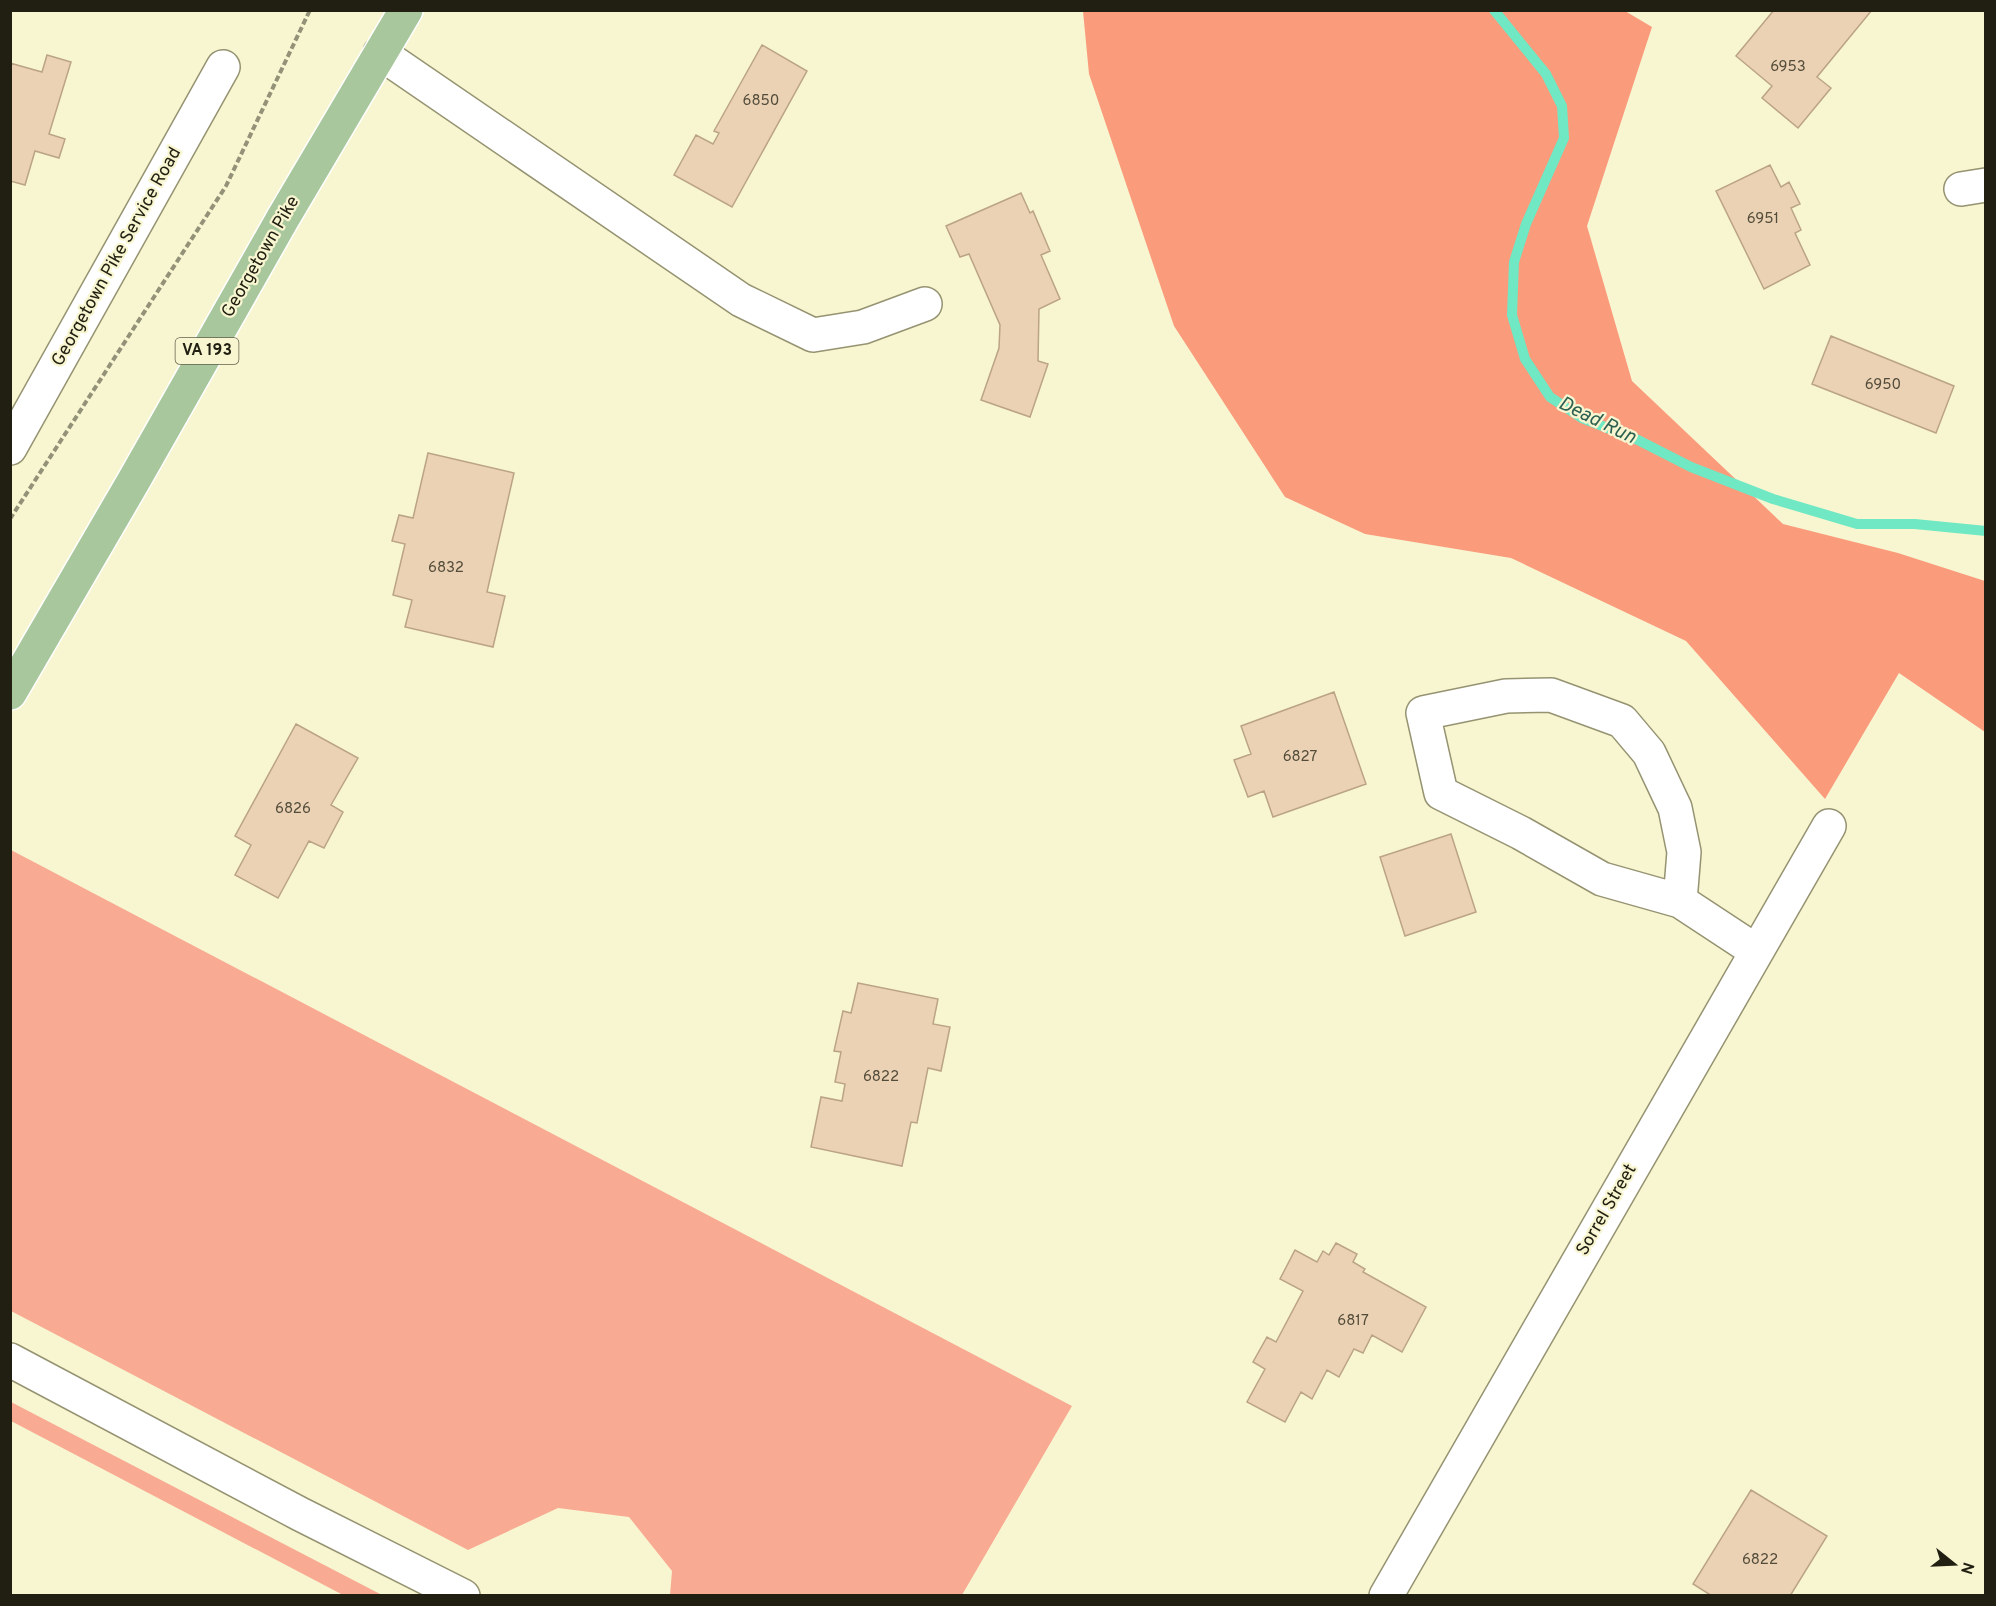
<svg xmlns="http://www.w3.org/2000/svg" width="1996" height="1606" viewBox="0 0 1996 1606" font-family="Overpass,sans-serif">
<rect width="100%" height="100%" fill="#f8f6d1"/>
<path fill="#f8ab92" d="M11,850l1061,556 -110,189h-292l2,-24 -43,-54 -71,-9 -90,42 -457,-239z
M10,1402h1l371,193h-39l-332,-174z"/>
<path fill="#fa9b7c" d="M1625,11l27,16 -65,199 45,155 151,143 115,29 87,28v151l-86,-59 -74,126 -139,-158 -175,-83 -146,-24 -80,-37 -111,-171 -85,-252 -6,-63z"/>
<g fill="none" stroke-linecap="round" stroke-linejoin="round">
<path stroke="#6fe8c3" stroke-width="10" d="M1494,10l52,64 16,32 2,32 -38,86 -12,38 -2,53 13,44 25,38 32,21 56,22 53,27 82,32 84,25h58l71,7"/>
</g>
<path fill="#ebd2b4" stroke="#bba387" stroke-width="1.5" d="M1774,10h98l-55,67 14,11 -33,40 -36,-30 10,-12 -36,-30z
M762,45l45,26 -75,136 -58,-32 22,-40 17,9 6,-11 -5,-2z
M47,55l24,7 -22,72 16,5 -6,19 -24,-7 -10,34 -15,-4v-118l32,9z
M1770,165l11,22 8,-5 11,22 -9,4 10,22 -6,3 15,32 -46,24 -48,-98z
M1021,193l9,20 3,-2 17,40 -9,4 19,44 -21,10 -1,52 10,3 -18,53 -49,-17 18,-52 1,-23 -31,-71 -9,3 -14,-31z
M1831,336l123,50 -18,47 -124,-49z
M428,453l86,20 -27,119 18,4 -12,51 -88,-20 7,-27 -19,-5 12,-51 -13,-3 7,-26 14,3z
M1334,692l32,92 -93,33 -9,-26 -16,6 -14,-37 17,-6 -10,-28z
M296,724l62,34 -27,47 12,7 -19,36 -15,-7 -31,57 -43,-23 16,-30 -16,-9z
M1451,834l25,78 -71,24 -25,-79z
M858,983l80,16 -5,25 17,3 -9,44 -13,-3 -11,55 -6,-1 -9,44 -91,-19 10,-50 21,4 3,-17 -10,-2 6,-30 -7,-1 9,-40 8,2z
M1336,1243l21,11 -4,8 12,7 -2,3 63,35 -24,45 -30,-17 -9,18 -9,-4 -15,28 -12,-7 -15,29 -11,-7 -16,30 -38,-20 18,-33 -12,-7 14,-25 9,5 27,-51 -23,-12 15,-29 22,12 6,-11 6,4z
M1751,1490l76,46 -37,60h-78l-19,-12z"/>
<g fill="none" stroke-linecap="round" stroke-linejoin="round">
<defs>
<path id="minor" d="M380,53l361,247 72,35 50,-8 62,-23
M1961,189l25,-4
M10,448l213,-381
M1680,901l-78,-22 -81,-46 -80,-40 -18,-80 83,-17 45,-1 71,26 27,32 26,55 9,44 -4,49 76,50
M10,1360l290,154 163,82
M1386,1596l443,-770"/>
<path id="major" d="M10,693l123,-211 150,-264 123,-208"/>
</defs>
<use href="#minor" stroke="#959371" stroke-width="36"/>
<use href="#major" stroke="#fff" stroke-width="36"/>
<path stroke="#939278" stroke-width="4" stroke-dasharray="6 3" stroke-linecap="butt" d="M10,519l216,-333 84,-176"/>
<use href="#minor" stroke="#fff" stroke-width="33"/>
<use href="#major" stroke="#a8c79d" stroke-width="33"/>
</g>
<g text-anchor="middle" dominant-baseline="central" stroke-width="4.5" stroke-linejoin="round" paint-order="stroke">
<g font-size="15" fill="#534c3a">
<text x="1788" y="67">6953</text>
<text x="761" y="101">6850</text>
<text x="1763" y="219">6951</text>
<text x="1883" y="385">6950</text>
<text x="446" y="568">6832</text>
<text x="1300" y="757">6827</text>
<text x="293" y="809">6826</text>
<text x="881" y="1077">6822</text>
<text x="1353" y="1321">6817</text>
<text x="1760" y="1560">6822</text>
</g>
<rect fill="#f8f6d1" stroke="#61604b" stroke-width="1.5" x="175.5" y="338" width="63" height="26" rx="4.5"/>
<g font-size="16" font-weight="bold" fill="#201f11">
<text x="207" y="351">VA 193</text>
</g>
<g font-size="18" fill="#201f11" stroke="#f8f6d1">
<text transform="translate(117 257) rotate(-61)">Georgetown Pike Service Road</text>
<text transform="translate(261 257) rotate(-60)">Georgetown Pike</text>
<text transform="translate(1607 1210) rotate(-60)">Sorrel Street</text>
</g>
<g font-size="20" font-style="italic" fill="#2d6050" stroke="#f8f6d1">
<text transform="translate(1597 421) rotate(26)">Dead Run</text>
</g>
</g>
<rect width="1996" height="1606" fill="none" stroke="#201f11" stroke-width="24"/>
<g transform="translate(1954 1564) rotate(108)" stroke="#f8f6d1" stroke-width="4.5" paint-order="stroke">
<path d="M0-4.5L10 22L0 15L-10 22Z" fill="#201f11"/>
<text y="-9" font-size="16" font-weight="bold" text-anchor="middle" fill="#201f11">N</text>
</g>
</svg>
